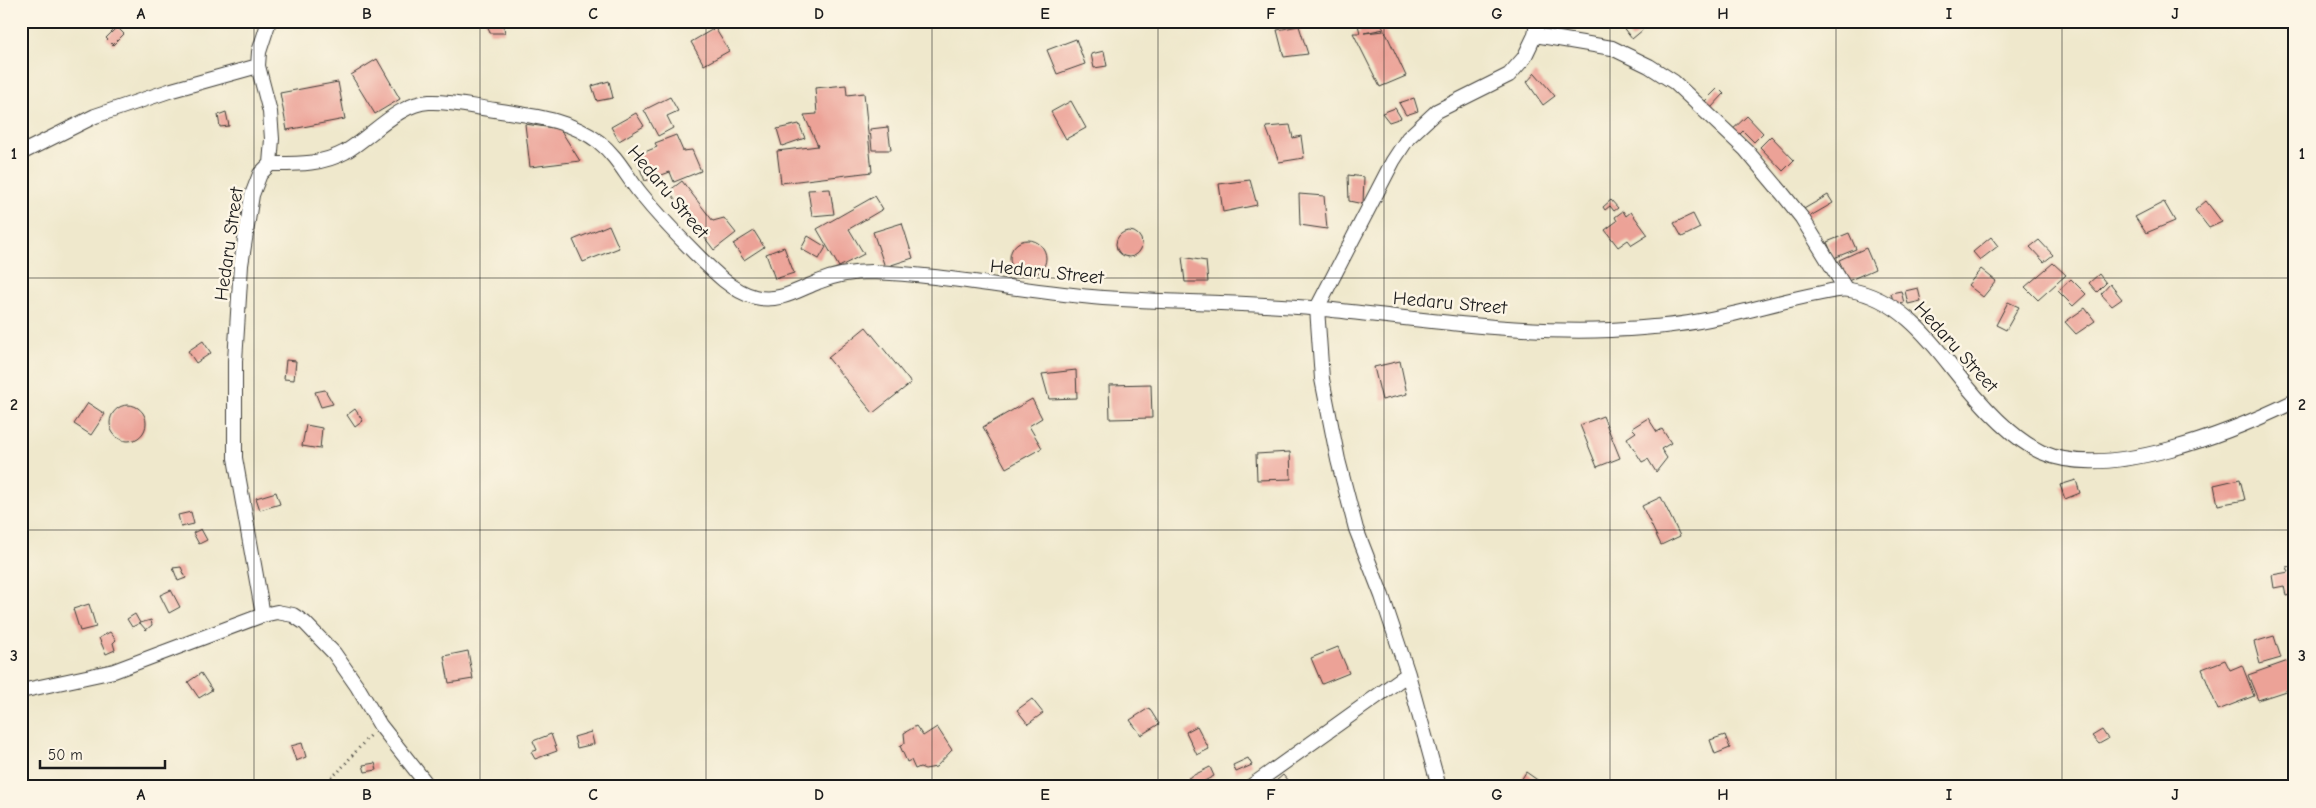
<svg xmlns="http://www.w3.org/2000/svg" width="2316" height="808" viewBox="0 0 2316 808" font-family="'Comic Neue',sans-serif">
<rect width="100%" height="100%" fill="#fcf5e5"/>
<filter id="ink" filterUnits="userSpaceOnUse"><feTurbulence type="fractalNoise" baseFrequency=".02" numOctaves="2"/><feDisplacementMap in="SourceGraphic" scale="10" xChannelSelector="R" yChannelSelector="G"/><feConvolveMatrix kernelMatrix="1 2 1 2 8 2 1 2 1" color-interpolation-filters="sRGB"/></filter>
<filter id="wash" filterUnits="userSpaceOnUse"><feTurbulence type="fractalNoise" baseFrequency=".0096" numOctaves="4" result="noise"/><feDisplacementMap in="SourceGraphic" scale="20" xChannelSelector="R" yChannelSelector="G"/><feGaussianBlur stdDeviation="1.12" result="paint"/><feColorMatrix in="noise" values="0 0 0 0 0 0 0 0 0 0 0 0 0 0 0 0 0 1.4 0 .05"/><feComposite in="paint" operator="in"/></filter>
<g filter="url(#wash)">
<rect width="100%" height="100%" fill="#efe8cc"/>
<g id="blocks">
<path fill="#eca297" d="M485,21h18l2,12h-15z
M626,21h13l-9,6z
M1357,21h23l4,8 -20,4 21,-2 21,45 -26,11 -27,-54h7z
M1618,21h30l2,3 -18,15z
M1299,26l9,28 -24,3 -7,-27z
M117,27l7,7 -11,11 -7,-7z
M715,28l14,23 -25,14 -13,-23z
M1076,39l9,25 -28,10 -10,-24z
M1104,51l3,15 -13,2 -3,-14z
M377,59l23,40 -25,15 -24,-39z
M1535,73l20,23 -12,9 -16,-23z
M609,81l4,17 -16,3 -5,-15z
M338,82l7,37 -58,11 -7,-37z
M846,85l1,10 17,-2 8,79 -91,11 -4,-32 41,-5 -14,-31 13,-1 -2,-26z
M1718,88l6,6 -14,15 -9,-4z
M670,97l8,14 -11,5 6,12 -15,8 -14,-26z
M1414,98l4,13 -12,4 -7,-12z
M1071,101l15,27 -20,11 -15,-27z
M1395,108l6,10 -12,4 -7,-9z
M226,112l3,14 -9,1 -2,-12z
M636,113l8,13 -25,15 -8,-14z
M1747,116l16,17 -9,9 -11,-11 -8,8 -6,-6z
M525,124l35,5 20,32 -50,6z
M799,124l6,14 -23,8 -5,-17z
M1290,125l3,13 8,-2 3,22 -25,4 -13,-35z
M888,127l3,23h-19l-2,-21z
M676,135l7,16 9,-1 9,21 -27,11 -4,-10 -25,9 -10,-25 22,-9 -2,-4z
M1771,136l23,24 -11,11 -23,-24z
M1348,175l16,2 -1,27 -14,-3z
M1250,180l7,25 -34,7 -4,-28z
M682,181l31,40 11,-3 12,15 -22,17 -45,-59z
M830,189l4,25 -22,2 -4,-26z
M1299,194l25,2 3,33 -27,-4z
M1828,195l5,8 -26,15 -5,-8z
M875,196l8,13 -34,20 15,25 -25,13 -22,-38z
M1611,200l7,8 -4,3 -4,-5 -5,4 -2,-3z
M2206,201l16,21 -13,6 -14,-18z
M2164,202l11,19 -29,12 -11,-16z
M1623,211l3,5 5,-4 17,23 -16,10 -4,-5 -10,7 -13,-17 12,-9 -2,-4z
M1693,214l7,14 -18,9 -8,-14z
M902,223l11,35 -28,9 -12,-35z
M609,225l10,23 -36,14 -10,-22z
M754,231l10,16 -20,13 -11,-16z
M1116 244a13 13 0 1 1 26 0a13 13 0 1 1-26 0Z
M1849,233l7,16 -22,9 -7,-16z
M808,236l18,11 -7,12 -18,-10z
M1991,237l7,9 -18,14 -7,-8z
M2039,240l14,15 -9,7 -14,-15z
M1010 258a18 18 0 1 1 36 0a18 18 0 1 1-36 0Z
M784,247l10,26 -19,6 -9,-25z
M1866,248l9,21 -27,12 -9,-21z
M1182,257l24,4 2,21h-23z
M2053,263l13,12 -28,25 -13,-13z
M1981,269l15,12 -13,16 -15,-12z
M2099,274l7,9 -9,9 -8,-9z
M2071,279l15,15 -13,12 -15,-15z
M2110,284l12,15 -10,7 -11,-12z
M1918,288l3,13 -13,3 -3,-13z
M1901,291l3,12 -10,2 -3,-12z
M2008,302l11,5 -13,23 -10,-5z
M2085,308l10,13 -19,13 -11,-12z
M866,327l45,56 -38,30 -45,-55z
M203,341l8,12 -15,10 -8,-12z
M286,360l10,1 -2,19 -10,-1z
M1400,361l7,33 -25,6 -8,-33z
M1076,370l1,28 -28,1 -7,-25z
M1151,384l1,34 -42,1 -1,-34z
M325,390l8,14 -12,3 -6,-15z
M1032,399l10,19 -13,8 13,22 -36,20 -23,-41z
M88,403l17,11 -14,21 -17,-11z
M110 423a18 18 0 1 1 36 0a18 18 0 1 1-36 0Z
M355,409l8,12 -8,6 -8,-12z
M1603,416l17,42 -23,9 -17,-42z
M1648,418l9,14 5,-3 9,14 -10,6 6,9 -11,14 -8,-13 -6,3 -15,-24 9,-6 -4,-4z
M306,425l16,3 -2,21 -18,-3z
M1290,452l1,27 -34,1 -1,-26z
M2240,479l5,21 -27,5 -4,-20z
M2076,480l4,13 -15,6 -5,-14z
M276,492l4,12 -20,6 -4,-12z
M1661,497l19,39 -19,9 -19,-39z
M191,512l3,12 -13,3 -3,-12z
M201,529l6,11 -8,4 -6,-11z
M2295,566v28l-9,2 -2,-10 -10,2 -2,-13 17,-3 -2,-5z
M181,567l5,11 -8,3 -5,-13z
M171,590l9,17 -11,6 -9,-18z
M89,604l7,23 -16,4 -7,-22z
M135,614l5,9 -8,4 -5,-8z
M151,620l1,5 -6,5 -6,-7z
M110,632l6,8 -3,3 2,7 -9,4 -7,-16z
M2274,636l7,22 -21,6 -6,-22z
M1338,647l11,26 -27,11 -11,-26z
M468,651l5,28 -24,4 -5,-27z
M22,654l3,14 -4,1v-14z
M2225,660l5,10 12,-5 12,31 -36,14 -16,-41z
M2291,660l4,12v16l-37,12 -10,-25z
M201,673l11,17 -13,8 -11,-16z
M1032,699l11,14 -15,11 -11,-14z
M1149,708l10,16 -18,11 -11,-15z
M916,726l7,10 14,-9 15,23 -16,17 -11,2 -5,-2 -5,2 -4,-9 -4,2 -7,-16 5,-3 -1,-10z
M1197,726l12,23 -12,6 -11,-23z
M2102,730l6,9 -9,5 -7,-8z
M591,732l3,12 -17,4 -3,-11z
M551,734l6,17 -22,8 -4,-7 6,-2 -4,-9z
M1725,735l5,13 -15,6 -5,-14z
M302,743l4,14 -10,4 -5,-15z
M1248,758l4,7 -16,7 -3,-7z
M375,763l2,7 -12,2 -2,-7z
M1210,767l4,9 -21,11 -5,-9z
M1526,772l20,14v1h-29z
M1283,775l10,12h-24z
M612,781v6h-17v-1z
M524,782l4,5h-10z"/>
</g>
</g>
<g filter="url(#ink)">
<use href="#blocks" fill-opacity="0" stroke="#3c3b36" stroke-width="1"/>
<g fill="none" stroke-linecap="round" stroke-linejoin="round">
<defs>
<path id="street" d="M269,21l-10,31 -1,14 12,46 2,27 -2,25
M1535,35l77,13 37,18 25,16 72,68 36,43 20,25 43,70
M21,153l74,-37 77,-26 86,-24
M263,615l-28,-157v-97l6,-96 11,-70 8,-21 10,-10c26,0 51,1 75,-12 26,-15 54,-49 84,-50 22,-1 45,5 66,8 37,6 74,9 104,32 18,14 28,35 42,52 16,20 34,39 52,57 17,17 38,40 62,46 23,6 43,-7 63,-15 16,-7 36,-10 54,-10 77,3 154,20 231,26 73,5 148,4 221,11 95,10 191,25 287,21 32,-2 67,-4 99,-11 36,-7 71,-18 107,-25 11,-2 22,-6 33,-4 46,8 76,44 103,79 21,27 56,68 88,83 67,30 191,-20 254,-51
M21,691l93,-20 149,-56 14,-3 16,3 12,8 29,30 23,33 23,39 49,62
M1250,787l158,-113
M1439,787l-31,-113 -26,-78 -26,-67 -18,-69 -16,-81 -5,-71 76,-147 15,-23 29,-27 72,-36 15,-17 11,-23 2,-14"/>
</defs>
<use href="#street" stroke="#3c3b36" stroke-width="16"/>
<path stroke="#3c3b36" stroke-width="3" stroke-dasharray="1 4" stroke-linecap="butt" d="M320,787l19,-16 32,-37"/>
<use href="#street" stroke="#fff" stroke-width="14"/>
</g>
</g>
<path fill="none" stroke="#1c1c1c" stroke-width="1" stroke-opacity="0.55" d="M254,21v766M480,21v766M706,21v766M932,21v766M1158,21v766M1384,21v766M1610,21v766M1836,21v766M2062,21v766M21,278h2274M21,530h2274"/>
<g text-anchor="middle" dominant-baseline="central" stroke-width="5" stroke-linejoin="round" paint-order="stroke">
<g font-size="19" fill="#1c1c1c" stroke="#fcf5e5">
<text transform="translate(668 192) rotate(50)">Hedaru Street</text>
<text transform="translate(229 244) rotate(-82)">Hedaru Street</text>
<text transform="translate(1047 272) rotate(6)">Hedaru Street</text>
<text transform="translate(1450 303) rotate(5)">Hedaru Street</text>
<text transform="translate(1956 347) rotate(48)">Hedaru Street</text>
</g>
</g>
<rect width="2316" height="808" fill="none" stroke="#fcf5e5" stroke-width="55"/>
<path d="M40 760v8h125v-8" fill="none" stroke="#1c1c1c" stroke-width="2.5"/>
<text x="48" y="760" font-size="15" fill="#1c1c1c" stroke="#fcf5e5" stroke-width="4" paint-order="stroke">50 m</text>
<rect x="28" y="28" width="2260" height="752" fill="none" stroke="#1c1c1c" stroke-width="2"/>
<g font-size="16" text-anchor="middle" font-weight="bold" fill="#1c1c1c">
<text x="141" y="19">A</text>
<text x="367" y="19">B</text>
<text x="593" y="19">C</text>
<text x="819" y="19">D</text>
<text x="1045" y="19">E</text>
<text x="1271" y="19">F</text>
<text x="1497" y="19">G</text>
<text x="1723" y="19">H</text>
<text x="1949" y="19">I</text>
<text x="2175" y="19">J</text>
<text x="14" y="159">1</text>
<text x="2302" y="159">1</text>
<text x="14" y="410">2</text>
<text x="2302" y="410">2</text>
<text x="14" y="661">3</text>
<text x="2302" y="661">3</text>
<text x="141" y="800">A</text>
<text x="367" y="800">B</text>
<text x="593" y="800">C</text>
<text x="819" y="800">D</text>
<text x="1045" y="800">E</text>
<text x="1271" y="800">F</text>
<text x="1497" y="800">G</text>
<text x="1723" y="800">H</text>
<text x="1949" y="800">I</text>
<text x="2175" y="800">J</text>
</g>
</svg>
